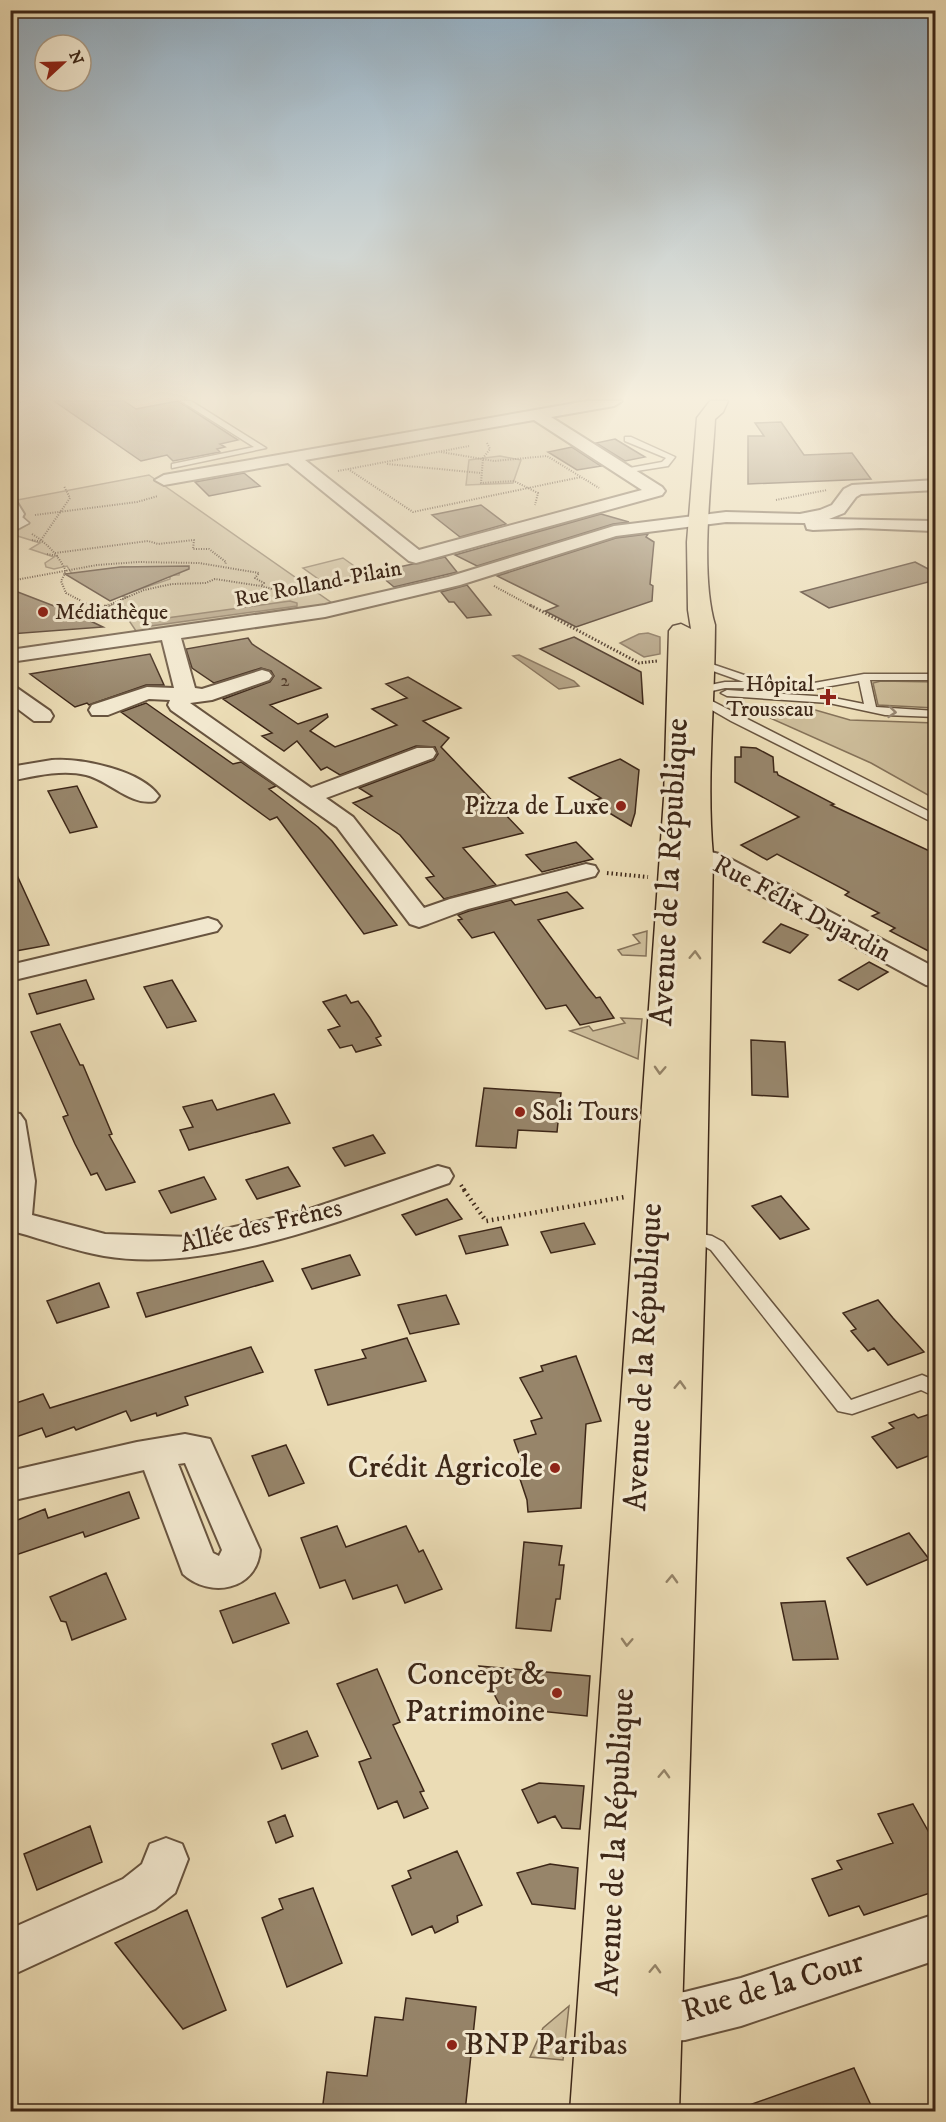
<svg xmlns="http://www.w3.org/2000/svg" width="946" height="2122" viewBox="0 0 946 2122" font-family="'IM FELL DW Pica',serif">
<rect width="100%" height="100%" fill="#ebdcb5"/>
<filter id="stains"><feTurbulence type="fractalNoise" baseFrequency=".00333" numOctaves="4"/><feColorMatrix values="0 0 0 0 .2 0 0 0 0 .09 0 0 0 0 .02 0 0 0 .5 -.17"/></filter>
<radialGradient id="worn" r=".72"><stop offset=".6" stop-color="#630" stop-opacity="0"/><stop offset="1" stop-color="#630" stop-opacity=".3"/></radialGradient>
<path fill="#cdbd9a" stroke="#857259" stroke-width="1.5" d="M500,456l21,4 -8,23 -47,2 3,-25z
M149,475l183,128 -25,7 -169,24 -12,-18 -18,-9 19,-10 -7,-1 50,-17v-4h9l2,-6 -58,-2 -51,7 -5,-8 -13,3 -8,-2 -1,-4 9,-6 -24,-8 10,-6 -29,-9 18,-10 -17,-23z
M343,558l21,15 -40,10 -21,-15z
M881,681l54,1v26l-57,-3 -5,-22z
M763,705h35l52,15 85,3v76l-64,-36 -101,-45 4,-5z
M647,931l-1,25 -24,-1 -4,-5 22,-7 -7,-8z
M621,1018l21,1 -4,40 -68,-28 19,-5 4,5 32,-8z
M569,2006l-6,54 -33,-3 13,-29z"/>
<path fill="#b09e80" stroke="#826e56" stroke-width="1.5" d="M290,601l7,2v3l-146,20 -5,-2 6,-4z
M639,634l9,-1 12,4v17l-16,3 -24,-14z
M519,655l55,26 5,5 -20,3 -46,-33z"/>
<path fill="#97856a" stroke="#3d2718" stroke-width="1.5" d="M54,401h70l12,8 42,-8 60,39 -18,4 5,3 -8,2 3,3 -47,9 -6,-6 -26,6z
M781,422l23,33 48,-2 19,26 -123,5v-48h16l-9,-13z
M615,439l30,18 -20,4 -29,-18z
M572,447l29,19 -24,4 -29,-18z
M244,473l16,13 -51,10 -14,-14z
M481,505l25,19 -46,13 -28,-22z
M601,514l28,8 -16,2 -136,42 -22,-11z
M648,534l-2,3 8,5 -4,42 3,2 -1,15 -76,26 -31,-16 13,-5 -61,-30 119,-38z
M445,557l12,15 -63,15 -18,-15z
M915,562l21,11v7l-107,28 -28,-16z
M189,566v3l-79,32 -45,-27 55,-7z
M467,585l24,30 -24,3 -13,-16h-5l-8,-10z
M10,589l70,27 23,11 -93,7z
M574,637l67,35 2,32 -103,-55z
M248,638l4,6 69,44 -51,17 28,19 29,-10 1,3 -18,14 25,16 62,-22 -25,-16 35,-11 -21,-14 22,-7 53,31 -38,13 26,17 -8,9 82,86 -60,15 33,37 -52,14 -18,-21 8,-2 -34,-41 -47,-32 19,-7 -13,-8 75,-28 4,-6 -3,-7 -19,-1 -76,29 -13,-8 -6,3 -24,-29 -13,10 -22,-15 10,-3 -49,-34 47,-17 4,-6 -3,-5 -10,-3 -47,15 -22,-15 -6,-19z
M150,654l14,31h-18l-57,20 -2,-2 -12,4 -45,-33z
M146,703l87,61 8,-2 35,24 -7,3 49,38 14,14 65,84 -33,9 -87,-117 -7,3 -149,-108z
M741,747l15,1 17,9 1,15h3l1,3 56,29 -3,1 105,49v101l-46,-24 5,-3 -23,-12 7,-3 -34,-18 4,-3 -72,-38 -10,6 -26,-15 58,-28 -64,-35v-25h6z
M620,759l19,11 -4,43 -4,13 -40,-24 10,-4 -32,-20z
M77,786l20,41 -27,6 -22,-42z
M576,842l17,17 -51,13 -16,-17z
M10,860l39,85 -39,7z
M567,892l16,16 -45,12 50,68 8,10 4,-1 14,21 -34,7 -14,-20 -20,4 -52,-77 -22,6 -14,-18 4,-1 -4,-4 11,-4 42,-11 4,5z
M781,924l27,11 -18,18 -27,-11z
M869,962l19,10 -30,18 -19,-10z
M86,980l8,19 -57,15 -8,-20z
M172,980l24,41 -29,7 -23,-41z
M346,995l5,8 7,-2 12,17 11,18 -5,2 5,7 -25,7 -4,-7 -12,3 -12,-18 12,-4 -17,-24z
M60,1024l20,41h3l29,69 -3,1 26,47 -29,8 -9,-17 -6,2 -16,-31 -12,-27 5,-2 -37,-83z
M751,1040l34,2 3,55 -36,-2z
M484,1088l77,5 -4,39 -39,-2 -2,18 -40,-2z
M274,1094l16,29 -101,27 -9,-20 13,-3 -10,-20 29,-7 5,10z
M373,1135l12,18 -40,13 -12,-18z
M288,1167l12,19 -43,13 -11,-19z
M204,1177l12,22 -45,14 -12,-22z
M781,1196l28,33 -29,10 -28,-33z
M447,1199l15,20 -46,16 -14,-20z
M584,1223l11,21 -44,9 -10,-21z
M501,1227l7,18 -42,9 -7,-18z
M350,1255l10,20 -48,14 -10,-20z
M263,1261l10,20 -127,36 -9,-24z
M99,1283l10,24 -52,16 -10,-22z
M446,1295l13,29 -49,10 -12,-29z
M878,1300l15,18 31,34 -36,13 -14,-17 -6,3 -17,-20 5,-2 -13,-16z
M407,1338l19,43 -98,24 -13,-35 51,-12 -4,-8z
M251,1347l12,25 -78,25 3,8 -31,11 -1,-3 -25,8 -5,-10 -50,19 -2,-3 -28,10 -4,-9 -32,11v-34l33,-11 7,14z
M576,1356l25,65 -15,3 -5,84 -53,4 -1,-12 -10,-30 7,-2 -10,-28 22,-6 -5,-13 11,-3 -22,-40 23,-7 -2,-5z
M936,1412v41l-39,15 -25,-31 22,-9 -5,-5 25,-9 4,4z
M286,1445l18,38 -35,13 -17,-40z
M129,1492l10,26 -54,19 -2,-5 -73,25v-34l35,-14 3,9z
M337,1526l9,21 60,-21 13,26 4,-2 19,39 -37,14 -8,-18 -44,14 -8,-19 -25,8 -19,-50z
M909,1533l20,26 -62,26 -20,-27z
M524,1542l38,4 -3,19h5l-4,34h-4l-5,32 -35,-3z
M106,1573l20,46 -54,21 -6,-18 -5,-1 -11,-24z
M275,1593l14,30 -56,20 -13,-32z
M825,1601l13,58 -45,1 -12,-57z
M479,1666l111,10 -3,40 -86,-9z
M377,1669l23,53 -7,3 31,66 -4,1 8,16 -24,10 -7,-17 -19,8 -19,-47 12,-4 -34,-74z
M307,1731l11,25 -36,13 -10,-25z
M539,1783l45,3 -4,43 -18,-1 -7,-12 -17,7 -16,-33z
M913,1804l23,41v46l-72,24 -5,-9 -30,10 -17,-37 30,-10 -5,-8 56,-18 -15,-29z
M285,1815l8,21 -17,7 -8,-21z
M90,1826l12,36 -65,28 -13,-36z
M457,1851l25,54 -25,11 1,6 -23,11 -3,-7 -20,9 -20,-49 19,-8 -3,-7z
M550,1864l28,4 -3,41 -43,-5 -15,-31z
M313,1888l29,75 -55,24 -25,-69 21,-9 -4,-10z
M187,1910l39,100 -43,19 -68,-86z
M406,1998l70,9 -11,105h-143l5,-40 40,4 8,-59 28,3z
M854,2068l20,44h-136v-3z"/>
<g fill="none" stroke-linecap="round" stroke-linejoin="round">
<defs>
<path id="lane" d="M181,401h10l75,47 -94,20v-4l82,-17z
M625,437h6l44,20 -7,9 -44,7v-4l38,-7 4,-4 -41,-17z
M15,511l14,12 -19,10v-7l8,-4 -8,-8z
M703,661l47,16 2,2 -4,3 66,1 50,-9h72v6h-66l6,27 60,4v6l-51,-2 -56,-12 -102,-7 -6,-3 6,-3 102,7 35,7 -5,-23 -45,8 -89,-1 -22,5 3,5 230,117v9l-205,-103 -33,-19 -10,-11 2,-2 35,-7h19l-45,-16 -1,-2z
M687,1231l25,5 11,6 128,158 71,-25 14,6v16l-15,-7 -69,24 -14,-3 -127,-161 -9,-5 -21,-4 -2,-4 2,-4z"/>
<path id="street" d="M587,401h35l-8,5 -63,11 111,70 3,4 -3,4 -246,68 -7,-2 -121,-98 -124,22 -9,-5 9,-5zM534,420l108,70 -223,60 -114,-90z
M936,480v10l-75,4 -5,3 -12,16 -15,6 104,2h3v10h-3l-72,-3 -48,2 -6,-1 -2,-6 -79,-1 -110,14 -156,49 -135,32 -144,21 14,50 7,1 60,-19 7,2 3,4 -3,4 -57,20 -22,3 121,85 106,-40h16l3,5 -3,5 -107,40 27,19 71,91 26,-9 136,-35 9,2 3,5 -3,5 -127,33 -40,15 -9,3 -9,-3 -73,-97 -166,-117 -3,-5 2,-5 -21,-1 -41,16h-16l-3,-5 3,-5 55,-18 27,1 -12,-48 -152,22v-12l315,-45 123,-28 166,-51 112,-14 74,2 20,-4 12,-5 12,-16 8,-4z
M10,500l6,1 8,13 -8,15 -6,1z
M10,686l7,2 33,23 3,5 -3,5h-16l-24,-18z
M52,760c29,-2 89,10 107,36l-4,5c-23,6 -47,-21 -69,-26 -24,-6 -52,1 -76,6v-14z
M699,849l24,6 213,113v19l-10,-2 -221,-120 -15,-4 -3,-5 3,-5z
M208,918l9,3 4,5 -4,5 -207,50v-16z
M10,1112l10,2 5,7 10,60 -3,34 73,19 85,3 114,-26 134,-45 11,3 4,7 -4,7c-101,35 -237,91 -345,73 -29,-5 -59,-16 -88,-24l-6,2z
M185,1434l25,5 50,111c-3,40 -50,49 -77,24l-39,-104 -134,31v-30l127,-29zM185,1463l37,87 -3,6 -6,-3 -35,-89z
M166,1838l16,6 6,15 -13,34 -20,16 -145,67v-47l113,-50 19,-15 8,-20z
M936,1914v46l-195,66 -56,14 -40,3 -17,-7 -7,-17 7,-17 17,-7 40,-3 56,-14z"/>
<path id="primary" d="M710,401h18l-5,11 -8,7c-3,58 -16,152 0,206 0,77 -9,155 -2,231l-7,381 -27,875h-109l94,-1314 5,-167 4,-5 8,-2 10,5 -3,-19 -1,-68 10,-124z"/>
</defs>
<use href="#lane" stroke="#68543f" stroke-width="3"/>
<use href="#street" stroke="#68543f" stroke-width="4"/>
<use href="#primary" stroke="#3d2718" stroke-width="3"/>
<path stroke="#3d2718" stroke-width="2" stroke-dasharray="1 1.5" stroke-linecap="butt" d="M10,404l15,-3
M487,443l3,6 -7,9 -2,25 33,-2 24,12 -3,12
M441,452l53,9 53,-5 52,32
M387,464l94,9
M348,469l65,43 168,-35
M338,471l131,-25
M776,500l51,-10
M35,515l102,-13 21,-6
M32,534c15,9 26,21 34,37l-5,10 5,12 27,14
M32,540l11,2
M41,540l29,-42 -6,-12
M55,553l93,-12 10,3 36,-4 -1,9h16l17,13 -1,3
M47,554l11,2
M10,581l87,-16 41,-3 61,1 60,10 -4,5 9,5 -3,3 37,10
M494,586l39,21
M104,607l40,-17 28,-6 34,-1 9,-4 46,7"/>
<path stroke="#3d2718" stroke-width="3" stroke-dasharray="1.5 2" stroke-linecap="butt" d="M90,605l29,15
M530,605l109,58 18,-2
M98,609l10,-4"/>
<path stroke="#3d2718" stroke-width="4" stroke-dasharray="1.5 3" stroke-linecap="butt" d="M607,873l41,4
M461,1185l4,6"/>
<path stroke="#3d2718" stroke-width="4.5" stroke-dasharray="1.5 4" stroke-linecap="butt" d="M464,1190l22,31 139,-24"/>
<use href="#lane" fill="#f2e8cf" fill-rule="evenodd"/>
<use href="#street" fill="#f2e8cf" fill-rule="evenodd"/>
<use href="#primary" fill="#ebdcb5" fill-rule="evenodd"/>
</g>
<defs><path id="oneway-chevron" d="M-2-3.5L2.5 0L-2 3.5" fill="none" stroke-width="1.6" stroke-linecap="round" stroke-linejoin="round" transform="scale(1.5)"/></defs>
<use stroke="#988874" href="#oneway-chevron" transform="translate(892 712) rotate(6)"/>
<g stroke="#948266">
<use href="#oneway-chevron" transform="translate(695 955) rotate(-88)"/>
<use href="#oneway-chevron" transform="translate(660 1070) rotate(93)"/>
<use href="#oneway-chevron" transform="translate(680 1385) rotate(-88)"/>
<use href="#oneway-chevron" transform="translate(672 1579) rotate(-88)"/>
<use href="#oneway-chevron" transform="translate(627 1642) rotate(93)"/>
<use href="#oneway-chevron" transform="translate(664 1774) rotate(-88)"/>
<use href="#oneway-chevron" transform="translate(655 1969) rotate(-88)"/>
</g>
<linearGradient id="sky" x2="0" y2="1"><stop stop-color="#91abbe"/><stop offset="0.57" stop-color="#f6efde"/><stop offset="1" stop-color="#f6efde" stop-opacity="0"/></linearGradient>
<rect width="946" height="698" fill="url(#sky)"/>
<g fill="#8f2418" stroke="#f2e8cf" stroke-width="2">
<circle cx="43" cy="612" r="6"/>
<path d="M825 688h6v6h6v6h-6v6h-6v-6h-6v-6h6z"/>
<circle cx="621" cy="806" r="6"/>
<circle cx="520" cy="1112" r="6"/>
<circle cx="555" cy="1468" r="6"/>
<circle cx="557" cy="1693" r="6"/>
<circle cx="452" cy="2045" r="6"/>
</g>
<g text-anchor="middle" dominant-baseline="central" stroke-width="6" stroke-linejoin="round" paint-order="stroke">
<g font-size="18" fill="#543e2c">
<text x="285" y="681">2</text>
</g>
<g font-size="22" fill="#3d2718" stroke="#f2e8cf">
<text transform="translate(318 584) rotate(-11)">Rue Rolland-Pilain</text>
</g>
<g font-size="22" fill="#3d2718" stroke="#f2e8cf" text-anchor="start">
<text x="55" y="612">Médiathèque</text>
<text x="814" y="684" text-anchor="end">Hôpital<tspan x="814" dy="25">Trousseau</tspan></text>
</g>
<g font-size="26" fill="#3d2718" stroke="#f2e8cf" text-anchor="end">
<text x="609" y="806">Pizza de Luxe</text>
<text x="532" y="1112" text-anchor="start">Soli Tours</text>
</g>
<g font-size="26" fill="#3d2718" stroke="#f2e8cf">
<text transform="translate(802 909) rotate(28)">Rue Félix Dujardin</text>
<text transform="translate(261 1226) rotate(-13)">Allée des Frênes</text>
</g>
<g font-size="32" fill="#3d2718" stroke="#f2e8cf">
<text transform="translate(670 872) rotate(-87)">Avenue de la République</text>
<text transform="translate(644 1357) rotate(-87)">Avenue de la République</text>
<text transform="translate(616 1842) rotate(-87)">Avenue de la République</text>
<text transform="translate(773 1987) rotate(-16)">Rue de la Cour</text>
</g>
<g font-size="32" fill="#3d2718" stroke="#f2e8cf" text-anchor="end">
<text x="543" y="1468">Crédit Agricole</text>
<text x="545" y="1675">Concept &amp;<tspan x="545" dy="37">Patrimoine</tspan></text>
<text x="464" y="2045" text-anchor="start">BNP Paribas</text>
</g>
</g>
<rect width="946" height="2122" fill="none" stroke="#ebdcb5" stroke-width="36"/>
<rect x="12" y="12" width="922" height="2098" fill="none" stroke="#3d2718" stroke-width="3"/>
<rect x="18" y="18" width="910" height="2086" fill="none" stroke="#3d2718" stroke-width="1.5"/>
<g transform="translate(63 63) rotate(68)"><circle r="28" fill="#f2e8cf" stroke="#aa9b86" stroke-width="1.5"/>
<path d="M0-4.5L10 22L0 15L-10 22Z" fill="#8f2418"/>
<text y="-9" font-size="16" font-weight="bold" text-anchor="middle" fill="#3d2718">N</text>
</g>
<rect width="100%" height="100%" filter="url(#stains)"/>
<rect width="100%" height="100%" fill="url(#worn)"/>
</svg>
